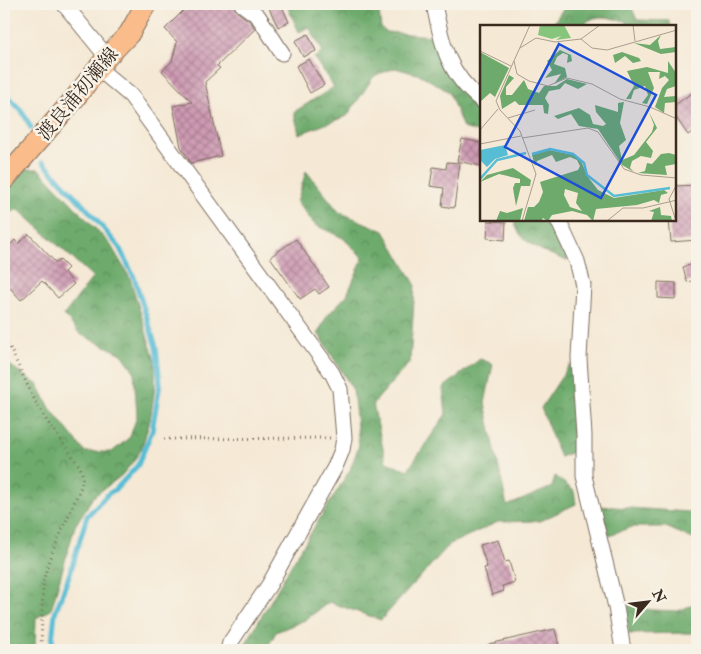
<svg xmlns="http://www.w3.org/2000/svg" width="701" height="654" viewBox="0 0 701 654" font-family="'IM FELL Double Pica','Noto Serif JP',serif">
<defs>
<pattern id="forest-crowns" width="20" height="18" patternUnits="userSpaceOnUse" patternTransform="scale(1.25)"><rect width="20" height="18" fill="#6daa6c"/><path d="M2 6a3 3 0 1 1 6 0M12 15a3 3 0 1 1 6 0" fill="none" stroke="#5b8b58"/></pattern>
<pattern id="building-cross-hatch" width="8" height="8" patternUnits="userSpaceOnUse" patternTransform="scale(1.25)"><rect width="8" height="8" fill="#cd9ab3"/><path d="M0 0l8 8M0 8l8-8" fill="none" stroke="#a87e91"/></pattern>
</defs>
<rect width="100%" height="100%" fill="#f7f3e8"/>
<filter id="ink" filterUnits="userSpaceOnUse"><feTurbulence type="fractalNoise" baseFrequency=".02" numOctaves="2"/><feDisplacementMap in="SourceGraphic" scale="10" xChannelSelector="R" yChannelSelector="G"/><feConvolveMatrix kernelMatrix="1 2 1 2 8 2 1 2 1" color-interpolation-filters="sRGB"/></filter>
<filter id="wash" filterUnits="userSpaceOnUse"><feTurbulence type="fractalNoise" baseFrequency=".0096" numOctaves="4" result="noise"/><feDisplacementMap in="SourceGraphic" scale="20" xChannelSelector="R" yChannelSelector="G"/><feGaussianBlur stdDeviation="1.12" result="paint"/><feColorMatrix in="noise" values="0 0 0 0 0 0 0 0 0 0 0 0 0 0 0 0 0 1.4 0 .05"/><feComposite in="paint" operator="in"/></filter>
<g filter="url(#wash)">
<rect width="100%" height="100%" fill="#f5e9d5"/>
<path fill="url(#forest-crowns)" stroke="#546a45" d="M286,4h92l3,24 5,4 46,4c7,30 24,55 49,73v24l-18,-5 -14,-36 -28,-17 -26,-7 -21,8 -27,40 -48,18 -5,-22 40,-25 -20,-29 9,-6 -14,-25 -10,5z
M566,4h64l7,16 32,1 2,5h-42l-3,-5c-18,-3 -30,-9 -44,5h-30z
M26,169h13l71,75 20,34 25,84v24l-5,34 -8,27 -8,14 -13,15 -28,21 -18,29 -24,84 -15,8 -1,32h-31v-289l34,24 12,23 35,44h27l18,-15 7,-21 -3,-45 -12,-17 -42,-20 -16,-19 29,-38 -75,-68 -14,7v-22z
M306,171l33,41 45,19 31,53 -5,78 -37,42 13,58 22,8 38,-56 -3,-26 37,-29 13,5 -8,39 22,103 45,-19 3,-11 19,15 2,13 -36,17 -42,1 -48,22 -69,76 -52,-18 -24,18 -29,12 -10,18h-22l2,-7 53,-91 51,-82 9,-25 -6,-55 -35,-57 9,-17 20,-21 16,-37 -20,-20 -28,-13 -18,-23z
M515,220h35l18,33 -1,8c-18,-8 -51,-17 -52,-41z
M570,364l11,85 -21,8 -19,-49z
M599,506l91,6 7,-4v33l-31,-14h-34l-23,8z
M697,603v31l-5,-1 -63,1 -4,-29 27,5 26,1z"/>
<g fill="none" stroke-linecap="round" stroke-linejoin="round">
<path stroke="#57bdd5" stroke-width="5" d="M4,93l18,18 9,17
M43,162l45,48 31,37 15,30 22,70 4,36 -8,48 -14,34 -21,23 -9,6 -21,22 -17,57 -15,40 -4,37"/>
</g>
<g id="blocks">
<path fill="url(#building-cross-hatch)" d="M182,4h51l3,7 15,11 4,7 -38,37 3,2 -15,14 16,74 -30,7 -10,-16 -8,-41 19,-4 -30,-31 10,-10 5,-19 -12,-13 20,-20z
M267,4h14l8,18 -11,5z
M308,34l8,17 -13,6 -8,-16z
M309,59l15,26 -14,8 -14,-27z
M697,89v39l-9,7 -13,-19v-11z
M462,139l19,4v23l-24,-5z
M447,162l13,1 -6,45 -12,-2 2,-18 -14,-2 3,-19 13,2z
M697,185v55l-26,2 -2,-22h6v-34z
M488,221l18,1 -1,18 -18,-2z
M29,234l27,29 4,-3 8,8 -4,4 10,12 -16,14 -16,-17 -21,19 -17,-19v-30l11,-11 3,4z
M296,239l33,48 -10,7 -4,-5 -15,10 -30,-42z
M697,263v17l-10,2 -4,-15z
M658,282l18,1v16l-18,-1z
M498,540l7,22 4,-1 6,21 -13,4 2,5 -12,4 -8,-27 3,-1 -7,-22z
M555,629l5,21h-71v-6z"/>
</g>
</g>
<g filter="url(#ink)">
<use href="#blocks" fill-opacity="0" stroke="#7c6d5e" stroke-width="1"/>
<g fill="none" stroke-linecap="round" stroke-linejoin="round">
<defs>
<path id="minor" d="M64,4l43,53
M242,4l16,12 24,37
M434,4c8,40 13,69 47,96
M99,69l32,27 201,277 8,16 4,49 -2,12 -7,17 -66,118 -39,58 -2,7
M558,220l19,41 6,24 -4,73 5,77v41l32,131 7,43"/>
<path id="major" d="M4,180l71,-82 32,-41 22,-23 17,-30"/>
</defs>
<use href="#minor" stroke="#7c6d5e" stroke-width="17"/>
<use href="#major" stroke="#7c6d5e" stroke-width="22"/>
<path stroke="#7c6d5e" stroke-width="3" stroke-dasharray="1 4" stroke-linecap="butt" d="M4,340l5,6 26,55 12,20 33,46 3,9 -2,11 -32,73 -6,22 -2,68
M164,439l167,-1"/>
<use href="#minor" stroke="#fff" stroke-width="15"/>
<use href="#major" stroke="#f9bc8a" stroke-width="20"/>
</g>
</g>
<g text-anchor="middle" dominant-baseline="central" stroke-width="5" stroke-linejoin="round" paint-order="stroke">
<g font-size="19" fill="#3b2a1e" stroke="#f7f3e8">
<text transform="translate(78 94) rotate(-50)">渡良浦初瀬線</text>
</g>
</g>
<g transform="translate(480 25)">
<rect width="196" height="196" fill="#f5e9d5"/>
<path d="M60,0h24l7,13 -15,2 5,-4 -9,3 -14,-4z" fill="#87c57c"/>
<path d="M181,10l-3,6 2,8 16,-2v5l-15,2 -27,-11 16,2zM80,25l11,5 1,6 -5,2 1,-8 -5,-2 -6,4 -3,7 11,4 2,9 -13,7 7,-10 -16,4 7,-8 -5,-9zM0,27l29,16 -14,29 -5,-4 -10,9zM142,27l17,6 2,3 -8,2 -8,-7 -10,7 -2,-8zM188,36l8,12v13l-9,3 -3,8 12,-1v6l-11,1 -1,10 -9,-6 7,-19 7,-8 -4,-4 -6,3 1,-7h-12l6,16 -7,16 -5,-1 6,-8 -3,-9 -11,4 -3,9h-5l8,-13 -7,-15 20,-4 21,6zM29,50l5,3 -8,9v8h6l12,-15 4,9 11,4 5,-7h12l11,-7 20,5 -9,5 -13,-6 -5,6 -11,2 -4,7 4,7 -1,9 -4,-1 -1,-8h-24l-4,-4 -13,8 -2,-13zM144,77l-4,21 6,17 -7,6 3,14 12,-5 18,-23 2,-7 -5,-13 8,16 -11,14 7,9 -2,7 -10,-2 -9,5 -2,7 4,4 -12,-7 -24,-36 -19,-3 -8,-12 -13,5 -4,-3 25,-8 11,7 3,9 10,2 3,-2 -10,-12 -1,-7 23,7v-9zM69,125l25,5 7,6 7,16 10,13 16,8 50,-8 4,3 -7,2 -2,8 -5,-3 -17,5 -41,4 -3,12 -6,-6 -15,-4 -20,4 -4,6 -5,-3 -2,3h-17l4,-14h6l5,-5 4,-10 -3,-10 38,-12 2,-4 -3,-6 -7,-3 -14,5 -4,-7 -15,6 -2,5 -3,-11zM85,164l13,4 -2,10 6,8 -12,-4 -6,-12zM189,128l7,2v9l-11,2 2,9 -29,-2 7,-2 2,-8 5,1 9,-10zM33,143l18,12 -1,6h-9l-5,20 -3,-18 2,-5h5v-4l-21,-5 -19,8 7,-7zM180,182l1,8 10,1 1,5h-21l3,-9 -5,-1zM43,183l-3,13h-24l4,-10 7,2z" fill="#6daa6c" fill-rule="evenodd"/>
<path d="M25,120l3,10 -13,4 -8,8 -7,-7v-10z" fill="#57bdd5"/>
<path fill="none" stroke="#57bdd5" stroke-width="2.5" d="M52,129l18,-5 23,5 11,9 3,12 27,21 56,-8M0,154l17,-19 29,-7"/>
<path fill="none" stroke="#ab9d8c" stroke-width="1" d="M153,0l2,16M101,14l11,9 15,2 70,-20M40,23l16,-10 19,4 26,-3 19,-14M0,26l31,15M34,36l3,13 12,7 19,5 19,-8 25,6 28,15 30,8 27,12M28,93l27,-8M0,105l18,-21M42,113l66,-10 10,4 26,37 17,6 36,3M0,119l41,-8M42,196l14,-47 -16,-43 -20,-21 -4,-9 34,-76M127,196l16,-13h20l34,-8M196,196l-7,-22 8,-15"/>
<path fill="#1d4ed8" fill-opacity="0.15" stroke="#1d4ed8" stroke-width="2.5" d="M79,19l97,51 -55,103 -96,-51z"/>
<rect width="196" height="196" fill="none" stroke="#3b2a1e" stroke-width="2.5"/>
</g>
<rect width="701" height="654" fill="none" stroke="#f7f3e8" stroke-width="20"/>
<g transform="translate(648 602) rotate(62)" stroke="#f7f3e8" stroke-width="4" paint-order="stroke">
<path d="M0-4L9 19L0 12L-9 19Z" fill="#3b2a1e"/>
<text y="-8" font-size="14" font-weight="bold" text-anchor="middle" fill="#3b2a1e">N</text>
</g>
</svg>
